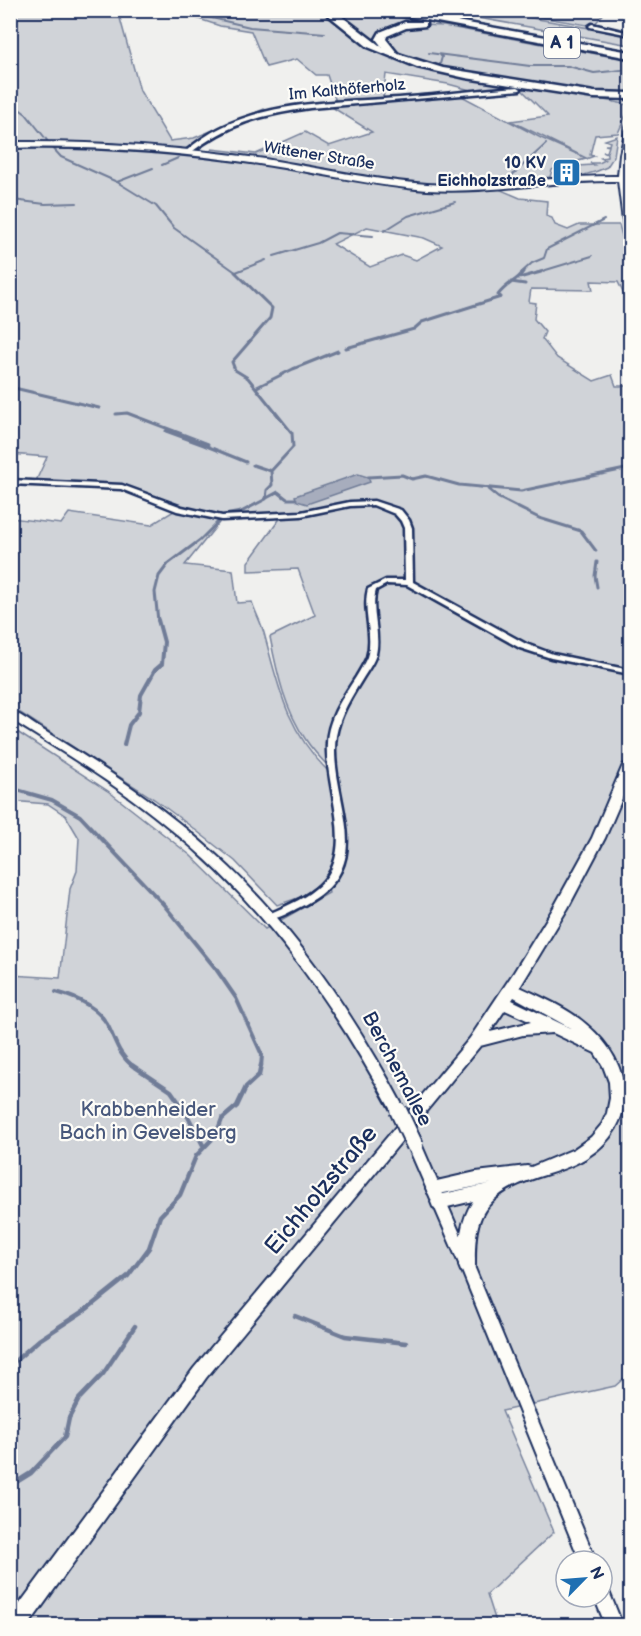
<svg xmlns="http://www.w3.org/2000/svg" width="641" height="1636" viewBox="0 0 641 1636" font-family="'Balsamiq Sans',sans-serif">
<rect width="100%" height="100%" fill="#f0f0ee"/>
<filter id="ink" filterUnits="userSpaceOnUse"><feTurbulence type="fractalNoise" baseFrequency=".0167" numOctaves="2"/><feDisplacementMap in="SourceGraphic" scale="12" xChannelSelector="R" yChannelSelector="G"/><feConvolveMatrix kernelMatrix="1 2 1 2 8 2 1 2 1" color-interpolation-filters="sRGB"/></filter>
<g filter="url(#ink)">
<path fill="#d0d3d8" stroke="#76819b" stroke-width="1.5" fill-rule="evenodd" d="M10,11h108l22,80 30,50 24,-3 70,-29 4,2 -56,23 -27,15 -62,-4 -112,-1z
M133,11h188l16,7 24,22 56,25 208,39 4,4 -11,25 -23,2 -5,20 4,1c-13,6 -29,6 -42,14l-2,7 -34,6 -56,3 -55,-3 -195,-31 2,-3 44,5 49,-22 24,14 43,-14 -45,-28 131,-10 83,44 47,21 -77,-38 37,-5 -27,-27 -43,3 -30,-8 -62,-10 -3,26 -47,2 -9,-27h-11l-19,-16 -31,8 -15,-36 -31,-5 -30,-10z
M331,11h29l72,11c-18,1 -37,0 -51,11l4,17 -42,-33z
M439,11h52l139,24v10z
M504,11h102l-13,15z
M422,25l22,1 186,34v33l-22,1c-47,-8 -194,-20 -223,-52v-5l8,-7z
M617,136l-3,20 -7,11c-10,5 -35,14 -47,6l3,-3 17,-1 -2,-3 16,-1 -4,-2h9l6,-3 -4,-2 6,-1v-3l-4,-2h4l2,-6 -4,-1h4l1,-3 -5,-2z
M10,147l89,1 86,5 54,7 122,20 138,9 21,9 27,3 -1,15 6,2 3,7 13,5 11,-5h40l11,39v43l-12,-25 -27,-1 2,9 -62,-1 -2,13 7,1 -2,16 11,13 -3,7 15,19 37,23 18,-6 4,11h14v987l-15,13 -113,25 52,121 -67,62 10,31h-486v-650l49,3 10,-89 7,-18 2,-33 -13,-22 -18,-12 -37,-3v-73l97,63 82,64 75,74 64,-36 -4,-13 -24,17 -24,8 -42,-44 -46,-36 -35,-26 -143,-92v-189l50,6 8,-11 82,12 28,-17 -55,-22 -89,-3 12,-26 -36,-3zM367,227l57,11 18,8 -26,14 -14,-5 -32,12 -37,-23zM284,513l-32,44 -4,5v9l50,-2 17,46 -45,22c7,36 15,73 36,103 7,11 16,20 25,29l-3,2c-42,-42 -49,-83 -64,-138 -3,-11 -9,-21 -12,-31l-15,1 -4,-33 -48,-5 37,-46 -6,1 4,-4z"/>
<path fill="#a7adbd" stroke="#6f7b97" stroke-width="1.5" d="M358,474l10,3 2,5 -63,22 -10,-3 -2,-5z"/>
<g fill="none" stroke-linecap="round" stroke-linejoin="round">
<path stroke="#6f7b97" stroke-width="2" d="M178,10l72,17 75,6
M429,53l101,13h38l26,7 28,-3
M440,55l2,2 -2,7
M10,102l16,12 24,30
M51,146l10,11 56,25 39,24 18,22 63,45
M162,165l16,-7
M507,180l39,-36
M117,182l36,-14
M13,200l32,4 32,-1
M384,231l24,-15 47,-14
M274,256l44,-13 19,-10 36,3
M236,272l30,-12
M521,273l11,-10 12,-5 3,-9 57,-29
M536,273l56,-17"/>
<path stroke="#6f7b97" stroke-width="3" d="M519,278l22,-6
M511,282l14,2
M346,348l68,-19 8,-7 79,-25 -3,-2c9,-12 19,-14 25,-23
M10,387l89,21
M257,387l36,-18 45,-18
M116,414l11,-1 81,31 -4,1 42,17
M166,431l38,14
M253,465l18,6
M368,477l34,-2 10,4 14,-3 33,9 62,6 109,-23
M488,489l11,9 40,20 42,13 15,20
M265,499l13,-7 9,7h9
M224,515l17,-3 25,-13 1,-9 5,-5 -1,-14 22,-24 -1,-14 -44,-55 -13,-8 -3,-8 38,-44 2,-10 -37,-36
M597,562l-2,14 2,11
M158,621l-3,-29 4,-16 9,-12 32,-24 19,-19"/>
<path stroke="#6f7b97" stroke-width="4" d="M124,745l5,-20 10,-13 2,-17 14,-25 7,-6 2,-22 -6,-22
M10,788l42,12 28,16 84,89 52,64 20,29 26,57 -1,12
M56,992c19,5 40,14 51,32 9,17 11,31 27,43"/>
<path stroke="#6f7b97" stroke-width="4.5" d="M132,1065l39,26 14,20 19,36
M295,1316l50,20 61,7
M10,1370l5,-9 24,-21 49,-32 40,-32 21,-28 11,-32 20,-21 16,-39 20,-21 6,-16 15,-13 9,-19 13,-12 2,-10
M10,1486l21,-13 34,-36 4,-19 10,-19 24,-25 32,-48"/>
<defs>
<path id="minor" d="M592,24l38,9v2l-40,-8 -1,-1z
M518,87l3,2 -1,1 -210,18c-50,7 -79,15 -120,45l-5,-1c57,-52 142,-49 214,-54 40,-3 79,-8 119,-11z
M10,480l112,5 60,22 40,9 79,-4 49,-10 24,-1 27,9 8,10 3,8 1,54 113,62 27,10 77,16v4l-79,-16 -31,-10 -113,-63 -20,-1 -11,6c-6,21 5,43 0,64 -2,8 -8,16 -13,24 -11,18 -23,36 -27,58 -9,61 47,129 -32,169 -9,4 -28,16 -37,14l-2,-2 2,-2c16,-8 34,-14 48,-26 45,-34 9,-100 12,-146 1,-25 16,-46 29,-66 4,-7 8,-13 11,-20 7,-22 -5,-46 1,-68l18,-9h19l-1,-52 -3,-7 -6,-7 -22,-9 -23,1 -49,10 -79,4 -45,-9 -56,-22 -111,-5z"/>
<path id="tertiary" d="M10,711c10,3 19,10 28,16 18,11 36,22 54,34 49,31 95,66 137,106 73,70 129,154 176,243l-2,4 -5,1 -5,-1c-59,-109 -128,-209 -225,-287 -49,-41 -104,-74 -158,-108z
M415,1140l5,2 2,4 52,120 122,295h-16l-120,-295 -52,-120 2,-4z
M602,1587l6,2 15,37h-17l-12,-29h8z"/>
<path id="secondary" d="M627,125h3l-3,57 3,34v23l-5,-3 -7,-55c-64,-1 -127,13 -191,9 -54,-4 -108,-17 -162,-25 -85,-13 -169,-19 -255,-17v-6c86,-1 170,5 255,17 54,9 108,21 162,25 64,5 127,-9 191,-8l2,-22z
M630,761v19l-25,58 -37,70 -48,79c23,11 48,21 67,38 46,38 54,99 -1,133 -30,19 -73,19 -97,47 -15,16 -14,41 -14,61l-2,5 -6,2 -6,-2 -2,-5c0,-23 1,-45 14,-65l-34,8 -6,-2 -2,-5 2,-5 6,-2 54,-12 -59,12 -6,-2 -2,-5 2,-5 48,-11 51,-6 4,1 43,-18 17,-12 11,-13 5,-11 3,-15 -1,-16 -6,-16 -8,-13 -42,-20 -30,2 -43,11 -274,332 -178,248h-18v-9l184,-249 276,-330 44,-66 40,-65 38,-69 31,-73zM514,997l58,32 -60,-29zM505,1010l26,12 -41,10z"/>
<path id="motorway" d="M322,10l14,2 47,36 -7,-9 4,-7 25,-10h21v4l-20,2 -19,8 -1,3 12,15 45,14 151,24 36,1v6l-36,-1 -128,-20 -49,-11 -49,-20z
M373,10h22l235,42v6z"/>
</defs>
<use href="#minor" stroke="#1b2f5e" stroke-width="5"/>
<use href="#tertiary" stroke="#1b2f5e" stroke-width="4"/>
<use href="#secondary" stroke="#1b2f5e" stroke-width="4"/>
<use href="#motorway" stroke="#1b2f5e" stroke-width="5"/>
<use href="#minor" fill="#fdfcf7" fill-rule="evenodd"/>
<use href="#tertiary" fill="#fdfcf7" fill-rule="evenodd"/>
<use href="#secondary" fill="#fdfcf7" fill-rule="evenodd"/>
<use href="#motorway" fill="#fdfcf7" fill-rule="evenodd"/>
<defs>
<path id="tertiary-bridge" d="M398,1110l17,36"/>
</defs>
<use href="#tertiary-bridge" stroke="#1b2f5e" stroke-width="20" stroke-linecap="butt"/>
<use href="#tertiary-bridge" stroke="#fdfcf7" stroke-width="16"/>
</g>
</g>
<defs>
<symbol id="building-square" viewBox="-11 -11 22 22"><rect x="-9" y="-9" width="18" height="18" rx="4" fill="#1f6fb2" stroke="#fdfcf7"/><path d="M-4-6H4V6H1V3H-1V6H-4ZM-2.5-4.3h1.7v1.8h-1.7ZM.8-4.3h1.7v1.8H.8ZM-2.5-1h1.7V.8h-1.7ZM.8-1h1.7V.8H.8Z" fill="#fff"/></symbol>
</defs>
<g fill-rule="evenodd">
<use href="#building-square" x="550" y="156" width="33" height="33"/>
</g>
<g text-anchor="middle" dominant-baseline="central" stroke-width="4.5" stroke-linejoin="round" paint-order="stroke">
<g font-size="16" fill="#1b2f5e" stroke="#fdfcf7">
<text transform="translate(347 90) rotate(-5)">Im Kalthöferholz</text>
<text transform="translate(319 156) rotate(9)">Wittener Straße</text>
</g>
<g font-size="16" font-weight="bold" fill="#1b2f5e" stroke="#fdfcf7" text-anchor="end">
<text x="546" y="163">10 KV<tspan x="546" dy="18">Eichholzstraße</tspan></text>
</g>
<rect fill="#fdfcf7" stroke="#5f6c8c" stroke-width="1.5" x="544" y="28" width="36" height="30" rx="4.5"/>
<g font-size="18" font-weight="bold" fill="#1b2f5e">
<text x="562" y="43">A 1</text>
</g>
<g font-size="20" fill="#1b2f5e" stroke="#fdfcf7">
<text transform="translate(397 1069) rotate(62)">Berchemallee</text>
</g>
<g font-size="20" fill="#48587c" stroke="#fdfcf7">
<text x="148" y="1110">Krabbenheider<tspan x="148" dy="23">Bach in Gevelsberg</tspan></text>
</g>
<g font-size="24" fill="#1b2f5e" stroke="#fdfcf7">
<text transform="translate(321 1190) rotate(-50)">Eichholzstraße</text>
</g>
</g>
<rect width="641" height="1636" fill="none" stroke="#fdfcf7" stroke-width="36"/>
<rect x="18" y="18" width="605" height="1600" fill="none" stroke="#1b2f5e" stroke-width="2" filter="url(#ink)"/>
<g transform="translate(584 1579) rotate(65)"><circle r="28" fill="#fdfcf7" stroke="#a3aaba" stroke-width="1.5"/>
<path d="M0-4.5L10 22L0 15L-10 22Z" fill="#1f6fb2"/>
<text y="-9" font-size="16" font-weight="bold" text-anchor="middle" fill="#1b2f5e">N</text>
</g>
</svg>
